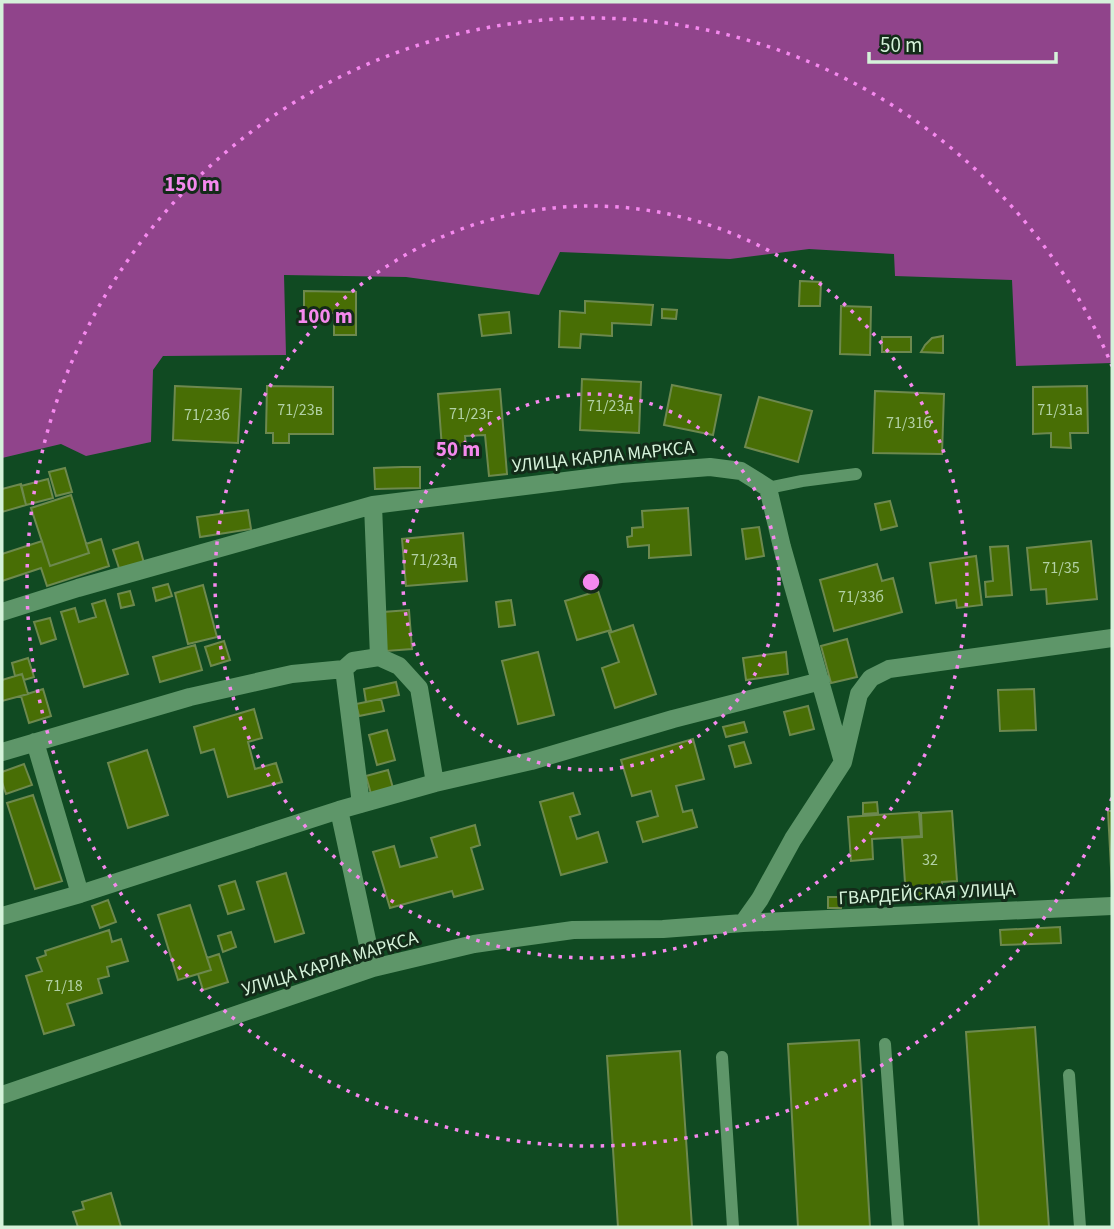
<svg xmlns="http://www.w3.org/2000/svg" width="1114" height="1229" viewBox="0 0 1114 1229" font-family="'Source Sans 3',sans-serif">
<rect width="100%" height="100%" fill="#104a22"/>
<path fill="#90448b" d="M2,2h1110v361l-96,3 -4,-86 -117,-4 -1,-22 -85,-5 -79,10 -170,-7 -21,43 -133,-18 -122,-2 2,80 -123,1 -10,14 -2,72 -65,14 -25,-12 -59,14z"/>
<path fill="#486e05" stroke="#6d894e" stroke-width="2" d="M800,281l21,1 -1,24h-21z
M304,291l52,1v43h-22v-22l-30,-1z
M585,301l68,4 -2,20 -39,-2v13l-31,-2 -1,14 -21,-1 1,-36 25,2z
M841,306l30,1 -1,48 -30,-1z
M662,309l15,1 -1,9 -14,-1z
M509,312l2,21 -29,3 -3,-21z
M943,336v17l-22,-1 4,-7 7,-7z
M882,337h29v15h-29z
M582,379l59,3 -2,51 -59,-3z
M672,385l49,10 -8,40 -49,-10z
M175,386l66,3 -3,54 -65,-3z
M267,386l66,1v47h-44v9h-16v-10h-7z
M1087,386l1,47h-18l1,15 -20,-1v-14l-18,1v-47z
M500,389l7,85 -18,2 -4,-41 -20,1 1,9 -24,3 -4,-54z
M875,391l69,3 -2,60 -69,-1z
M759,397l53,14 -14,51 -53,-15z
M402,467h18v21l-45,1 -1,-21z
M65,468l7,24 -16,4 -7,-24z
M48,479l5,19 -27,7 -5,-19z
M21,484l5,21 -24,7v-23z
M71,495l18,58 -39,13 -19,-58z
M890,501l7,25 -16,4 -6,-26z
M688,508l3,47 -42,3v-13l-21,2 -1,-10 5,-1v-8l11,-1 -1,-16z
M248,510l3,19 -51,8 -3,-20z
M759,527l5,29 -18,3 -4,-30z
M463,533l4,48 -61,5 -4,-47z
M101,539l8,27 -62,20 -6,-18 -39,13v-27l40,-13 8,25 39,-13 -3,-9z
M1091,541l6,58 -50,5 -1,-15 -15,1 -4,-42z
M138,542l6,21 -24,8 -7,-21z
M1008,546l4,49 -26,2 -1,-15 8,-1 -3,-34z
M976,556l6,49 -25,3 -1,-8 -20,3 -6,-40z
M877,564l5,17 11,-3 9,34 -68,19 -14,-51z
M168,584l4,12 -16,5 -3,-13z
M203,585l14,52 -29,7 -13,-51z
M130,591l4,14 -13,3 -3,-14z
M598,591l13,39 -34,10 -12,-39z
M105,600l23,74 -44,13 -23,-75 14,-4 4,14 17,-5 -4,-13z
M511,600l4,25 -16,2 -3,-25z
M409,610l3,39 -26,2 -3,-39z
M50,618l6,21 -15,5 -7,-22z
M633,625l23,69 -41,14 -13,-40 17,-6 -10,-29z
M847,639l10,38 -26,6 -10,-37z
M224,641l6,19 -19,6 -6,-19z
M195,645l7,25 -42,12 -7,-25z
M538,652l16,63 -36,9 -16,-63z
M786,652l2,22 -42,6 -3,-22z
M28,658l6,19 -10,3 -2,-6 -7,2 -3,-13z
M22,674l6,20 -26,7v-21z
M396,682l3,13 -33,7 -2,-13z
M43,689l8,27 -22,7 -8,-27z
M1034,689l2,41 -36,1 -2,-41z
M381,699l3,12 -25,5 -3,-12z
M808,706l6,23 -24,6 -6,-23z
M254,709l8,29 -14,4 7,27 21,-6 6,19 -54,15 -14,-48 -13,4 -7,-26z
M744,722l3,10 -21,5 -3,-10z
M387,730l8,30 -18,5 -8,-30z
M693,739l11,40 -28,7 7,26 9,-2 5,17 -54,15 -6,-20 21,-6 -7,-25 -19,5 -11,-36z
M744,742l7,21 -16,4 -6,-21z
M147,750l21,65 -40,13 -20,-65z
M24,764l8,21 -26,9 -4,-12v-10z
M388,770l5,18 -22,6 -5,-18z
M573,793l7,21 -10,3 7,22 21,-7 9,30 -46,13 -21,-73z
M33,795l29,86 -27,8 -28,-86z
M877,802l1,11 -15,1v-11z
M952,811l5,70 -15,1v10l-20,1 1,4 -17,1 -4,-60 20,-1 -1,-24z
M1108,811h4v76z
M919,812l2,24 -49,3 1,20 -22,2 -3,-44z
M475,825l5,20 -9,3 12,41 -29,8 -2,-6 -62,17 -17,-56 21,-6 6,21 37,-10 -6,-19z
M286,873l18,60 -29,9 -18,-60z
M235,881l9,28 -16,5 -9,-28z
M828,897h14l-1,11h-13z
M108,900l8,22 -16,6 -8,-22z
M190,905l21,65 -33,10 -20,-65z
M1060,927l1,16 -60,2 -1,-15z
M109,930l3,12 9,-3 7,22 -21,6 2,9 -11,3 4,14 -35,11 7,21 -30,9 -18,-58 16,-5 -5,-13 9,-3 -1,-4z
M231,932l5,15 -13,5 -5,-16z
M219,954l9,28 -25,8 -5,-16 13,-4 -4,-12z
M1035,1027l14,200h-70l-13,-195z
M859,1040l11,187h-72l-10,-183z
M680,1051l12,176h-74l-11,-171z
M111,1193l10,34h-43l-5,-15 11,-3 -2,-7z"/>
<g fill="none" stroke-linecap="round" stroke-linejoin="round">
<path stroke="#5e9669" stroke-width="12" d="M768,488l34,-7 54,-7
M885,1044l13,183
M722,1057l11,170
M1069,1075l11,152"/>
<path stroke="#5e9669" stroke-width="18" d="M2,612l76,-24 295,-83 248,-31 89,-7 31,4 27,17 14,59 61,215
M379,657l20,9 20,22 16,95
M35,742l45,152
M2,752l188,-55 102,-23 52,-5
M361,804l-17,-135 9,-8 26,-4 -6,-152
M339,810l34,158
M2,916l78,-22 259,-84 96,-27 96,-22 142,-42 148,-38
M743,923l17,-24 33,-60 50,-77 16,-68 12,-16 18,-9 223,-31
M2,1095l371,-127 101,-24 99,-14 90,-1 80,-6 369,-17"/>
</g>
<g fill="none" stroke="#f589ee" stroke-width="3.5" stroke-dasharray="3.5 7">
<circle cx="591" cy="582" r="188"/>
<circle cx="591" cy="582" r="376"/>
<path d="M1112 798A564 564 0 1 1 1112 366"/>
</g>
<g text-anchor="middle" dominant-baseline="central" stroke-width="6" stroke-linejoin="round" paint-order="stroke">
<g font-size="16" fill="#b2d1a5">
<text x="610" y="406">71/23д</text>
<text x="300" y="410">71/23в</text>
<text x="1060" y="410">71/31а</text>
<text x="471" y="414">71/23г</text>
<text x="207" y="415">71/23б</text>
<text x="909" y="423">71/31б</text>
<text x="434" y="560">71/23д</text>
<text x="1061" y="568">71/35</text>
<text x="861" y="597">71/33б</text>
<text x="930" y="860">32</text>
<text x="64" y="986">71/18</text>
</g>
<g font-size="19" fill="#d5f2da" stroke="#132b19">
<text transform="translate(603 457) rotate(-6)">УЛИЦА КАРЛА МАРКСА</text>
<text transform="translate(927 894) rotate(-3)">ГВАРДЕЙСКАЯ УЛИЦА</text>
<text transform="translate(330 964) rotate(-17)">УЛИЦА КАРЛА МАРКСА</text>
</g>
</g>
<circle cx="591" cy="582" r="10" fill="#f589ee" stroke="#132b19" stroke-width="3.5"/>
<g font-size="21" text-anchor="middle" font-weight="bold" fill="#f589ee" stroke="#132b19" stroke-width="6" stroke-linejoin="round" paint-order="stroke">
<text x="192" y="191">150 m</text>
<text x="325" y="323">100 m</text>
<text x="458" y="456">50 m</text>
</g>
<rect width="1114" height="1229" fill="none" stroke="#d5f2da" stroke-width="7"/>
<path d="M869 52v10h187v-10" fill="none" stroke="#d5f2da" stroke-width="3.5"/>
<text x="880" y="52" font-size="21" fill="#d5f2da" stroke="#132b19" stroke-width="5" paint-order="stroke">50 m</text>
</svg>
